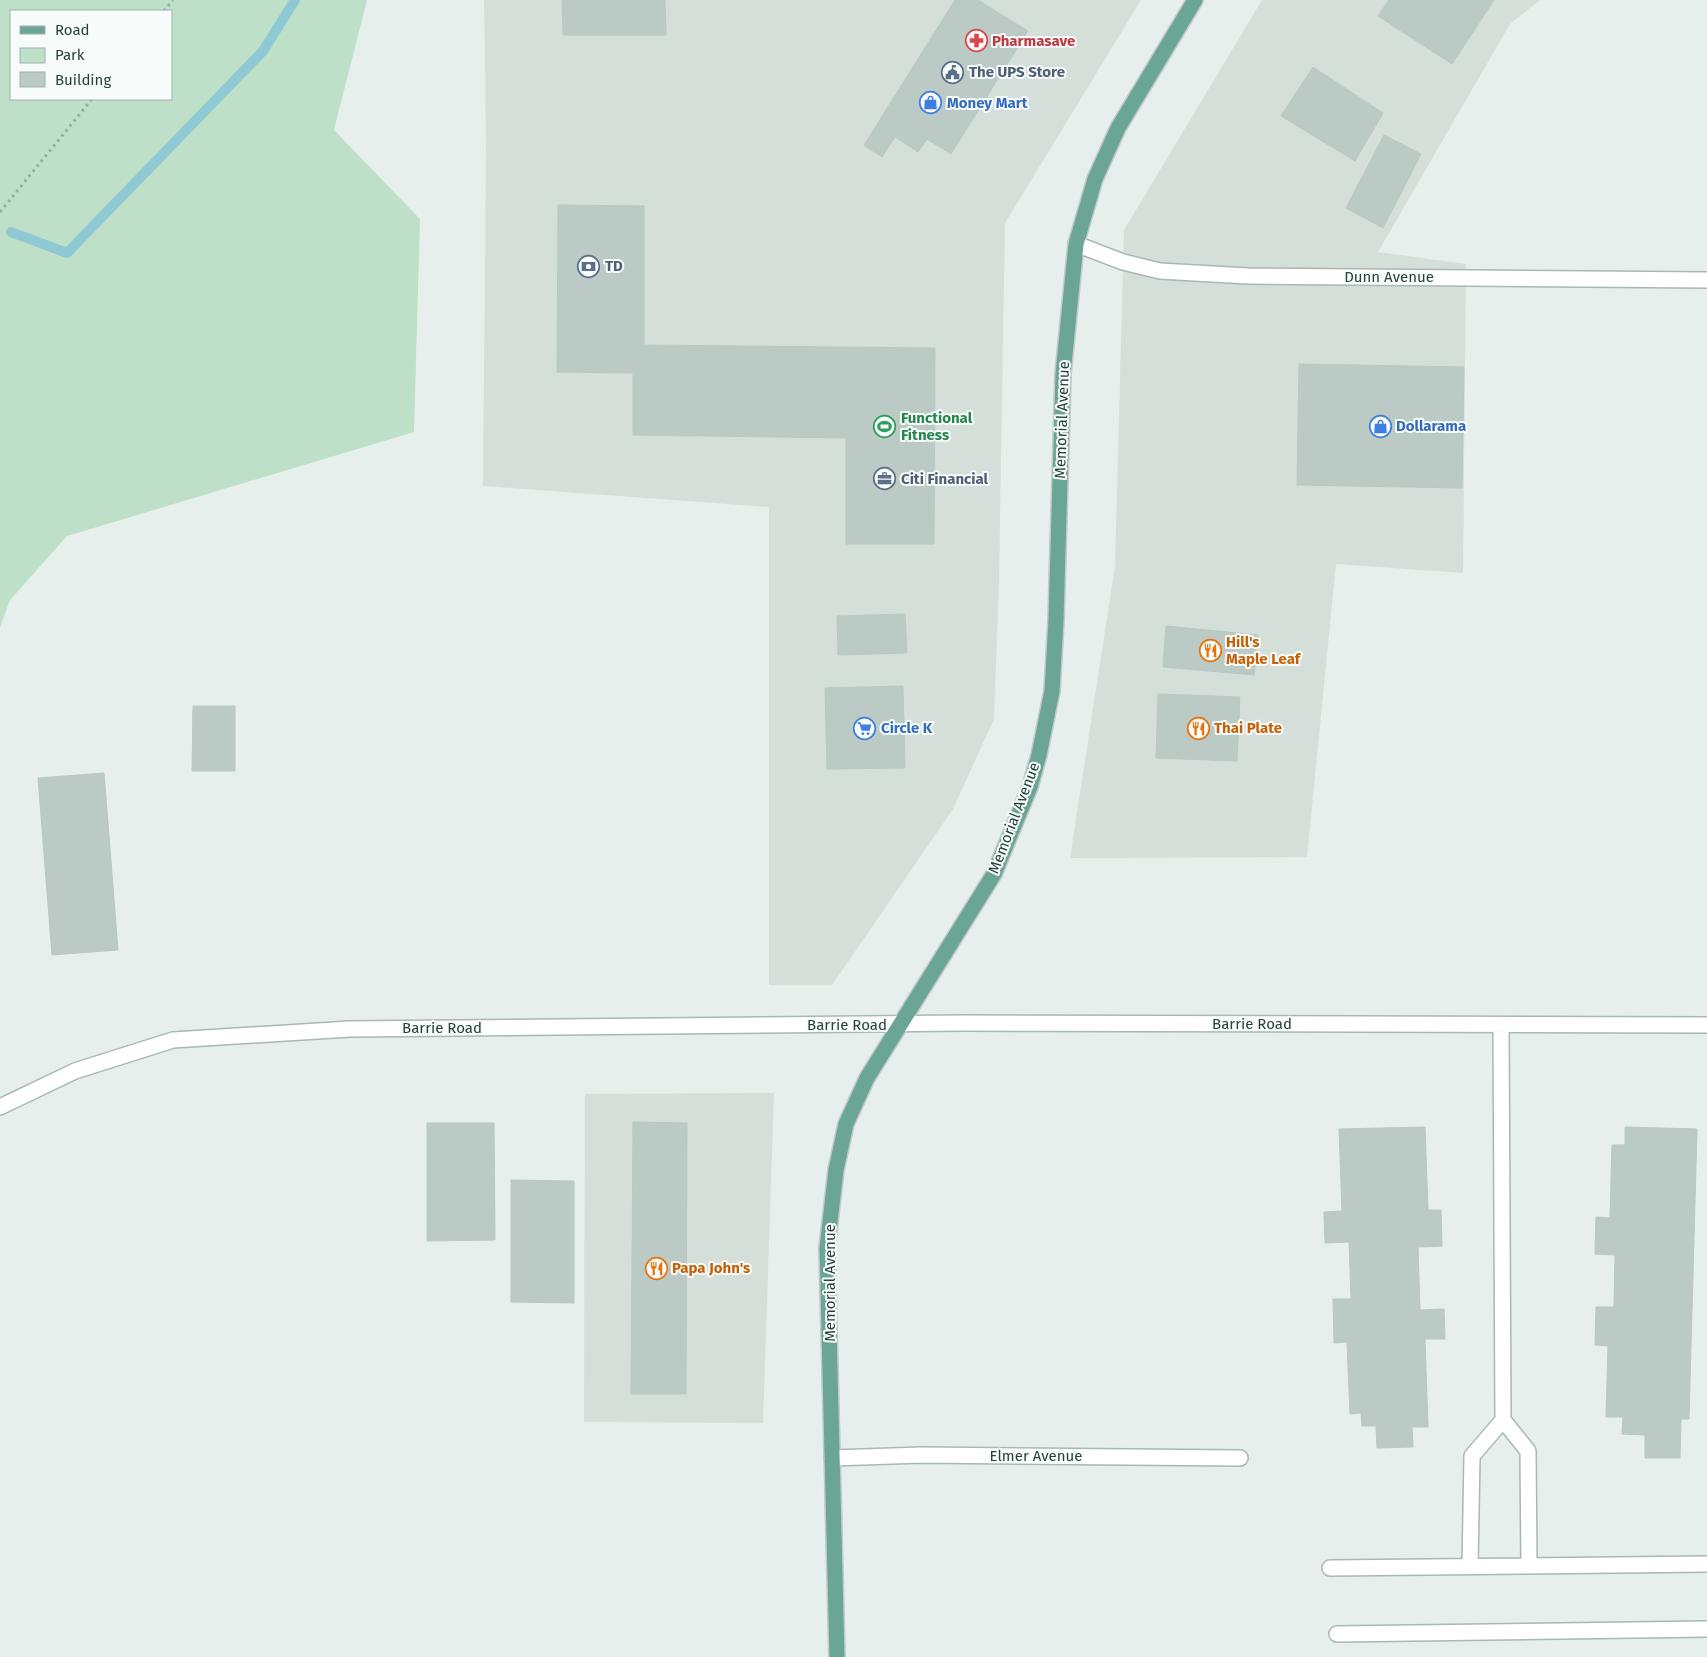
<svg xmlns="http://www.w3.org/2000/svg" width="1707" height="1657" viewBox="0 0 1707 1657" font-family="'Fira Sans',sans-serif">
<rect width="100%" height="100%" fill="#e6efeb"/>
<path fill="#d4dfda" d="M484,0h657l-136,223 -6,357 -5,139 -41,90 -121,176h-63v-478l-286,-21 3,-340z
M1262,0h278l-30,24 -132,228 88,12 -3,309 -127,-9 -29,293 -237,1 45,-292 9,-336z
M774,1093l-11,330 -179,-1 1,-328z"/>
<path fill="#bfe0c8" fill-rule="evenodd" d="M0,0h367l-33,130 86,89 -6,213 -347,104 -57,64 -10,27zM171,11v88h-160v-88z"/>
<g fill="none" stroke-linecap="round" stroke-linejoin="round">
<path stroke="#8ec9d4" stroke-width="10" d="M11,232l56,21 196,-202 32,-51"/>
</g>
<path fill="#bbcac4" stroke="#b8c9c2" d="M562,0h103l1,35h-103z
M955,0h23l50,31 -77,123 -24,-15 -9,13 -23,-15 -13,20 -18,-12z
M1389,0h105l-42,64 -74,-48z
M1313,67l70,46 -28,48 -74,-45z
M1384,135l37,19 -38,74 -37,-20z
M558,205l86,1v139l291,3 -1,196h-88v-106l-213,-3v-62l-76,-1z
M1299,364l165,3 -2,121 -165,-3z
M905,614l2,39 -69,2 -1,-39z
M1166,626l92,9 -4,40 -91,-8z
M903,686l2,82 -78,1 -2,-81z
M1158,694l82,3 -3,64 -81,-3z
M193,706h42v65h-43z
M104,773l14,177 -66,5 -14,-177z
M633,1122l54,1 -1,271h-55z
M427,1123h67l1,117 -68,1z
M1425,1127l3,83h13l1,36 -24,1 2,63 24,-1 1,30h-20l3,88h-16l1,20 -36,1 -1,-22h-14l-1,-13 -11,1 -3,-72 -13,1 -1,-44h18l-2,-57 -24,1 -1,-31 18,-1 -3,-82z
M1625,1127l72,2 -8,290h-8l-1,39h-35v-23l-23,-1 1,-17h-17l2,-71 -13,-1 1,-38h18l1,-52 -20,-1 1,-37 14,1 2,-73h13z
M511,1180l63,1v122l-63,-1z"/>
<g fill="none" stroke-linecap="round" stroke-linejoin="round">
<defs>
<path id="minor" d="M1076,244l47,18 37,9 88,5 459,4
M1501,1025l2,395 25,31 1,115
M0,1107l75,-36 98,-31 177,-11 615,-6 742,2
M832,1458l90,-3 318,3
M1470,1566l2,-110 31,-36
M1330,1568l377,-4
M1337,1634l370,-5"/>
<path id="major" d="M837,1657l-10,-409 9,-78 10,-46 21,-46 127,-204 36,-87 9,-32 13,-64 4,-71 7,-246 13,-130 19,-65 23,-51 77,-128"/>
</defs>
<use href="#minor" stroke="#a8b8b2" stroke-width="18"/>
<use href="#major" stroke="#c2cac8" stroke-width="18"/>
<path stroke="#86b3a5" stroke-width="3" stroke-dasharray="2.5 4" stroke-linecap="butt" d="M164,11l9,-11
M0,212l92,-113"/>
<use href="#minor" stroke="#fff" stroke-width="15"/>
<use href="#major" stroke="#6aa596" stroke-width="15"/>
</g>
<defs>
<symbol id="pharmacy-ring" viewBox="-11 -11 22 22"><circle r="9.5" fill="#f7fbf9" stroke="#e0444e" stroke-width="1.5"/><path d="M-2-6h4v4h4v4h-4v4h-4v-4h-4v-4h4Z" fill="#e0444e"/></symbol>
<symbol id="civic-ring" viewBox="-11 -11 22 22"><circle r="9.5" fill="#f7fbf9" stroke="#5c6f8a" stroke-width="1.5"/><path d="M-.6-6.5H3V-4.5H.6V-3L4-1V1h2V6H-6V1h2V-1L-.6-3ZM-1.2 2.5V6h2.4V2.5Z" fill="#5c6f8a"/></symbol>
<symbol id="shop-ring" viewBox="-11 -11 22 22"><circle r="9.5" fill="#f7fbf9" stroke="#3f7fe0" stroke-width="1.5"/><path d="M-5-2.5h2.3a2.7 3.5 0 0 1 5.4 0H5L5.5 6h-11ZM-1.5-2.5h3a1.5 2.3 0 0 0-3 0Z" fill="#3f7fe0"/></symbol>
<symbol id="bank-ring" viewBox="-11 -11 22 22"><circle r="9.5" fill="#f7fbf9" stroke="#5c6f8a" stroke-width="1.5"/><path d="M-6-4H6V4H-6ZM0-2.3a2.3 2.3 0 1 0 0 4.6a2.3 2.3 0 1 0 0-4.6Z" fill="#5c6f8a"/></symbol>
<symbol id="stadium-ring" viewBox="-11 -11 22 22"><circle r="9.5" fill="#f7fbf9" stroke="#2e9e5b" stroke-width="1.5"/><path d="M0-5a6.5 5 0 1 0 0 10a6.5 5 0 1 0 0-10ZM-3.5-1.8h7v3.6h-7Z" fill="#2e9e5b"/></symbol>
<symbol id="office-ring" viewBox="-11 -11 22 22"><circle r="9.5" fill="#f7fbf9" stroke="#5c6f8a" stroke-width="1.5"/><path d="M-6-3h4V-5.5h4V-3h4V5H-6ZM-1-4.5V-3h2v-1.5ZM-6 0V1H6V0Z" fill="#5c6f8a"/></symbol>
<symbol id="restaurant-ring" viewBox="-11 -11 22 22"><circle r="9.5" fill="#f7fbf9" stroke="#e8710a" stroke-width="1.5"/><path d="M-5-6h1v4h1v-4h1v4h1v-4h1v5L-1.5 .5V6h-2V.5L-5-1ZM5-6V6H3V1.5H1.5Q1.5-4 5-6Z" fill="#e8710a"/></symbol>
<symbol id="supermarket-ring" viewBox="-11 -11 22 22"><circle r="9.5" fill="#f7fbf9" stroke="#3f7fe0" stroke-width="1.5"/><path d="M-6-5.5h2.5l.6 2H6L4.5 2H-2.5L-4.4-4H-6ZM-1.5 3.2a1.3 1.3 0 1 0 .1 0ZM3 3.2a1.3 1.3 0 1 0 .1 0Z" fill="#3f7fe0"/></symbol>
</defs>
<g fill-rule="evenodd">
<use href="#pharmacy-ring" x="964" y="28" width="25" height="25"/>
<use href="#civic-ring" x="940" y="60" width="25" height="25"/>
<use href="#shop-ring" x="918" y="90" width="25" height="25"/>
<use href="#bank-ring" x="576" y="254" width="25" height="25"/>
<use href="#shop-ring" x="1368" y="414" width="25" height="25"/>
<use href="#stadium-ring" x="872" y="414" width="25" height="25"/>
<use href="#office-ring" x="872" y="466" width="25" height="25"/>
<use href="#restaurant-ring" x="1198" y="638" width="25" height="25"/>
<use href="#supermarket-ring" x="852" y="716" width="25" height="25"/>
<use href="#restaurant-ring" x="1186" y="716" width="25" height="25"/>
<use href="#restaurant-ring" x="644" y="1256" width="25" height="25"/>
</g>
<g text-anchor="middle" dominant-baseline="central" stroke-width="4" stroke-linejoin="round" paint-order="stroke">
<g font-size="15" font-weight="bold" fill="#be3a42" stroke="#f7fbf9" text-anchor="start">
<text x="992" y="41">Pharmasave</text>
</g>
<g font-size="15" font-weight="bold" fill="#4e5e75" stroke="#f7fbf9" text-anchor="start">
<text x="969" y="72">The UPS Store</text>
<text x="605" y="266">TD</text>
<text x="901" y="479">Citi Financial</text>
</g>
<g font-size="15" font-weight="bold" fill="#366cbe" stroke="#f7fbf9" text-anchor="start">
<text x="947" y="103">Money Mart</text>
<text x="1396" y="426">Dollarama</text>
<text x="881" y="728">Circle K</text>
</g>
<g font-size="15" fill="#24423a" stroke="#f7fbf9">
<text x="1389" y="277">Dunn Avenue</text>
<text transform="translate(1062 420) rotate(-88)">Memorial Avenue</text>
<text transform="translate(1014 818) rotate(-69)">Memorial Avenue</text>
<text x="1252" y="1024">Barrie Road</text>
<text x="847" y="1025">Barrie Road</text>
<text x="442" y="1028">Barrie Road</text>
<text transform="translate(830 1283) rotate(-90)">Memorial Avenue</text>
<text x="1036" y="1456">Elmer Avenue</text>
</g>
<g font-size="15" font-weight="bold" fill="#27864d" stroke="#f7fbf9" text-anchor="start">
<text x="901" y="418">Functional<tspan x="901" dy="17">Fitness</tspan></text>
</g>
<g font-size="15" font-weight="bold" fill="#c56008" stroke="#f7fbf9" text-anchor="start">
<text x="1226" y="642">Hill's<tspan x="1226" dy="17">Maple Leaf</tspan></text>
<text x="1214" y="728">Thai Plate</text>
<text x="672" y="1268">Papa John's</text>
</g>
</g>
<rect x="10" y="10" width="162" height="90" fill="#f7fbf9" stroke="#a3b1ad"/>
<rect x="20" y="26" width="25" height="8" fill="#6aa596" stroke="#a3b1ad"/>
<text x="55" y="35" font-size="15" fill="#24423a">Road</text>
<rect x="20" y="48" width="25" height="15" fill="#bfe0c8" stroke="#a3b1ad"/>
<text x="55" y="60" font-size="15" fill="#24423a">Park</text>
<rect x="20" y="72" width="25" height="15" fill="#bbcac4" stroke="#a3b1ad"/>
<text x="55" y="85" font-size="15" fill="#24423a">Building</text>
</svg>
